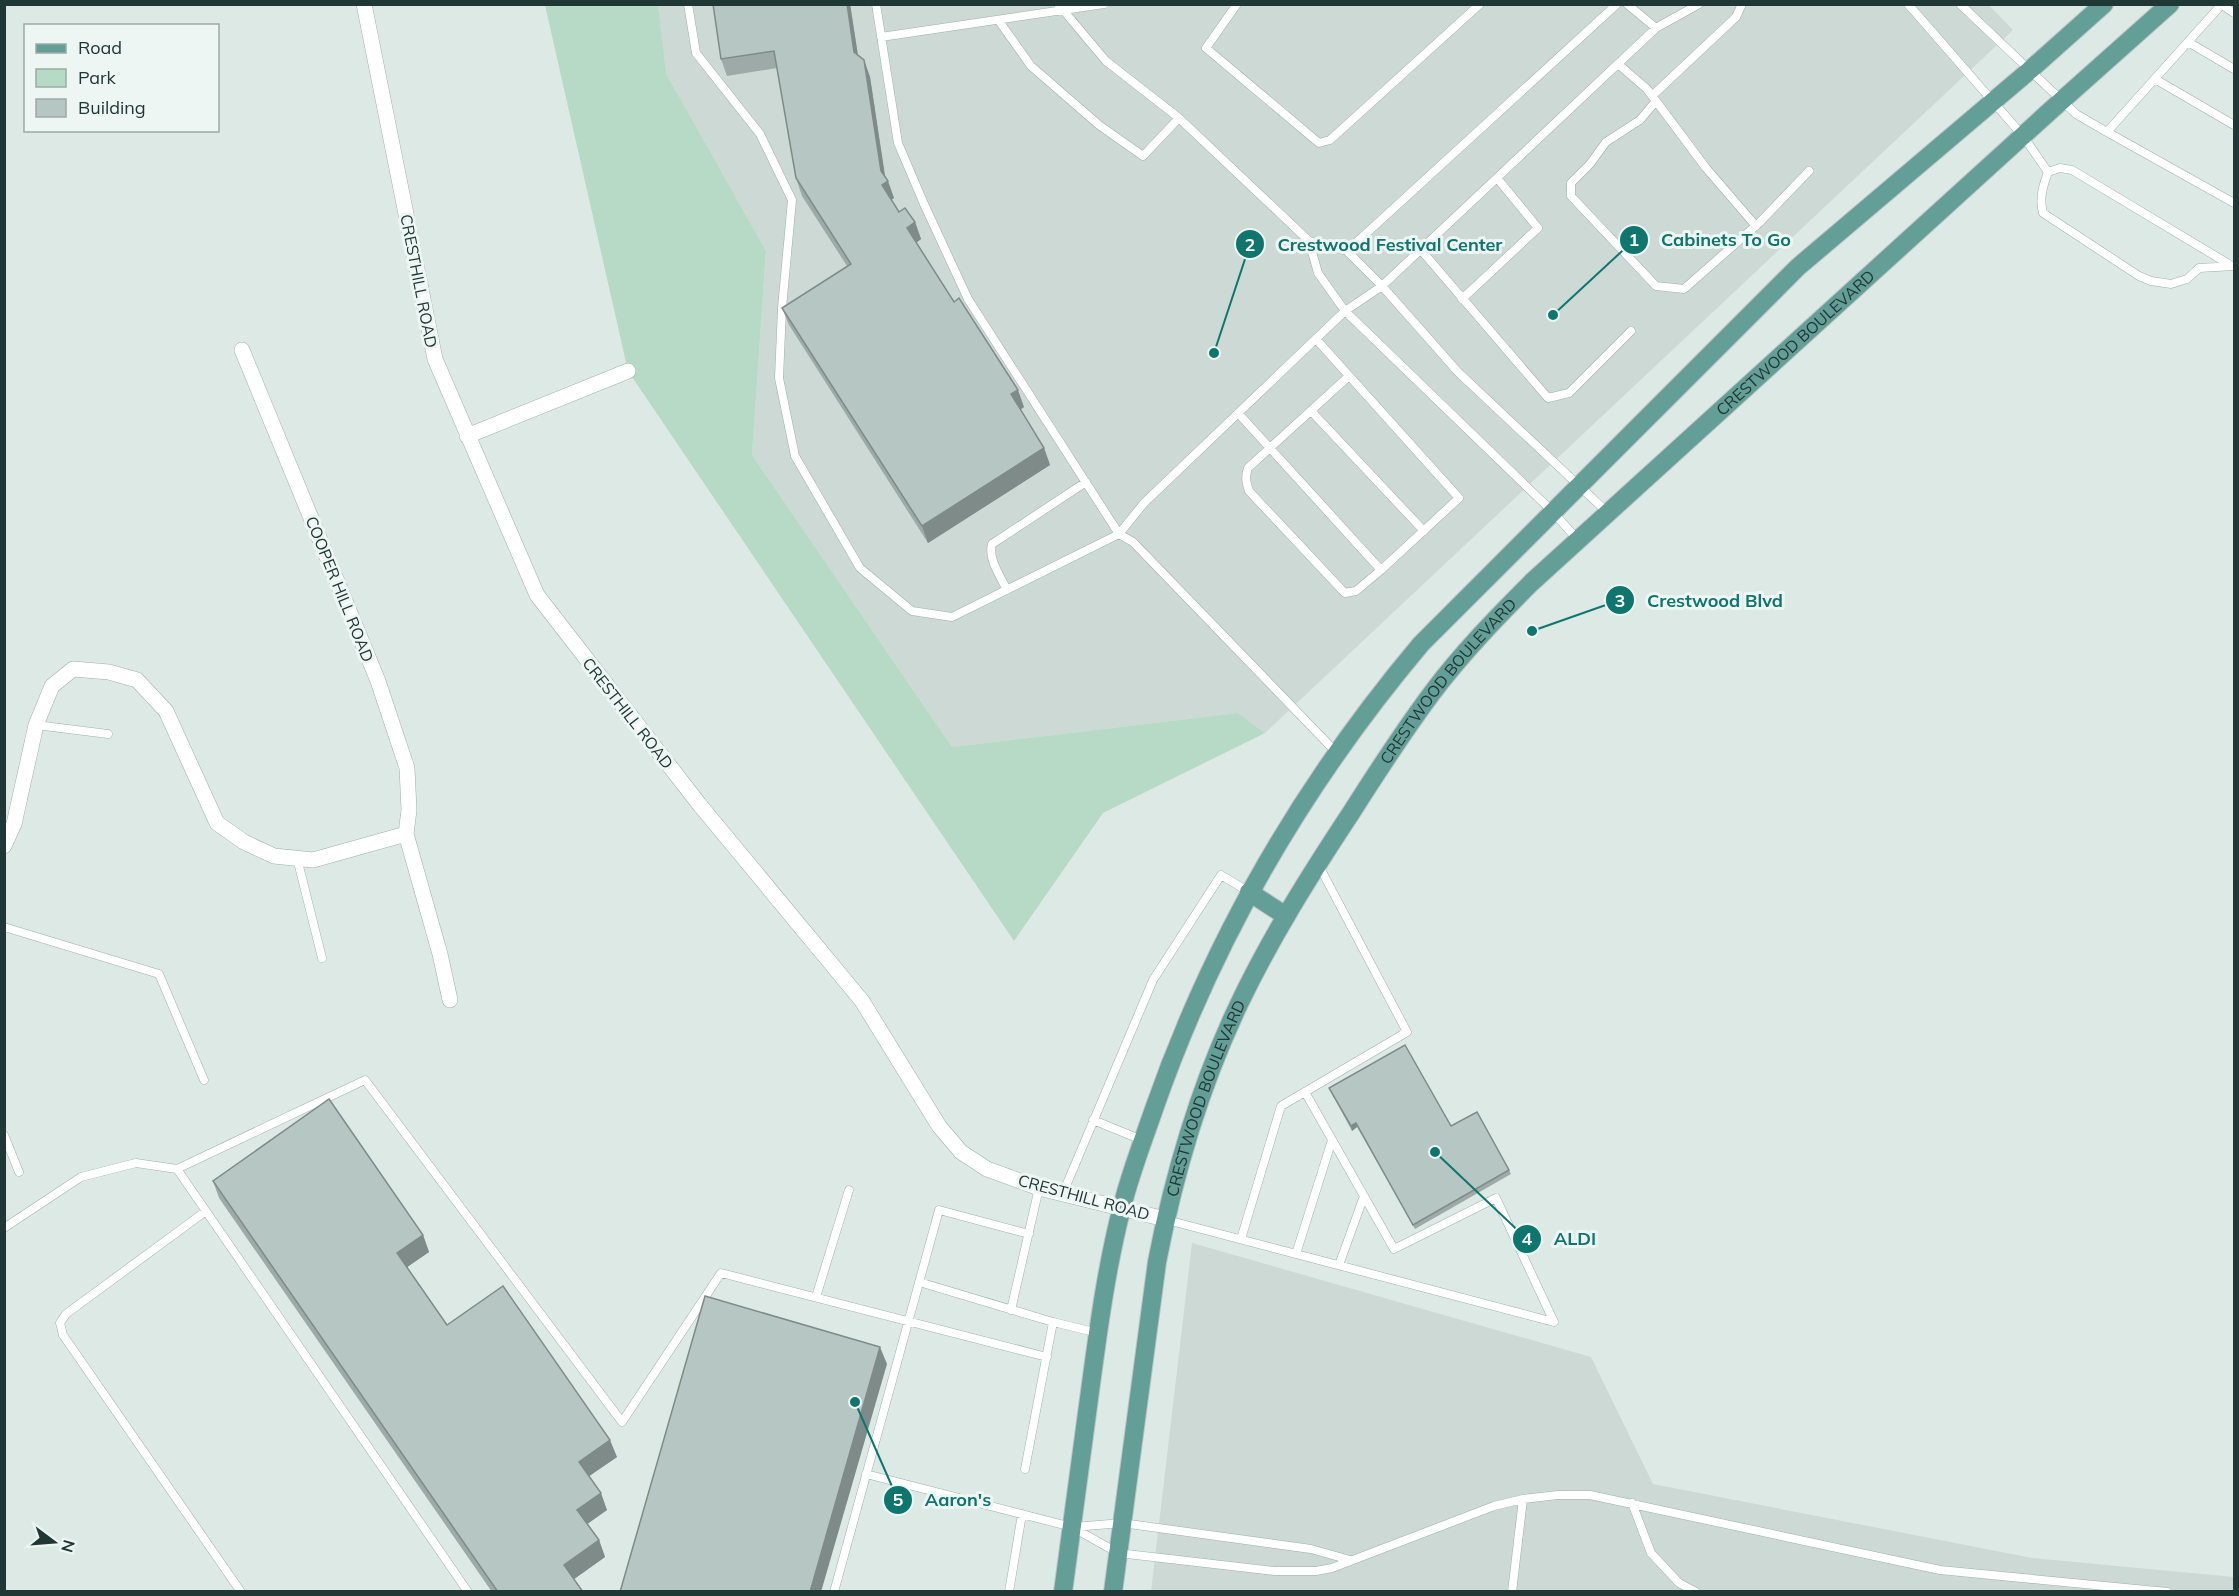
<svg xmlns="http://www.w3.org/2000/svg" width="2239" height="1596" viewBox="0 0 2239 1596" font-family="Mulish,sans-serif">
<rect width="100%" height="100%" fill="#dde9e5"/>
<path fill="#ccd9d5" d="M1988,4l25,26 -748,703 -27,-20 -286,34 -200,-292 14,-204 -101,-177 -7,-69z
M1192,1243l399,114 62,127 379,74 202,19v15h-1083z"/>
<path fill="#b6dac5" d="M545,5h113l8,69 100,177 -14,204 200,292 286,-34 27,20 -162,80 -89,128 -386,-570z"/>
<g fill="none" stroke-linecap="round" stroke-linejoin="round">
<defs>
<path id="service" d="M688,4l8,49 64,81 32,66 -10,108 -3,70 16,78 65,112 52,43 40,6 167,-83 -151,-235 -44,-95 -26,-61 -22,-139
M1058,4l48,57 73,57 130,123 38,10 35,35 76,86 149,140
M1237,4l-31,44 113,95 11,-3 150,-136
M1627,4l29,24
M1908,4l115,132 25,36c-5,14 -9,26 -5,41l96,63 12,5 20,3 16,-5 12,-11 35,-2
M1960,4l116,110 31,18 115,-128
M2222,5l12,8
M999,21l32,45 68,59 44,31 36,-38
M881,37l223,-33
M2188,42l46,27
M1618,64l29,25 9,12 -16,19 -34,22 -16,22 -19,19v13l85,90 28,3 76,-67 49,-51
M2155,79l79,46
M1652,96l84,-79 6,-13
M1656,101l50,67 50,58
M2107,132l127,71
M2048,172l12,-4 12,2 160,96
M1309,241l9,32 27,38 208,201 24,27
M1421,250l127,148 21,-5 62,-62
M1347,251l270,-247
M1462,299l76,-71 -41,-50
M1349,376l-101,92c-3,9 -2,14 1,23l93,99 3,3 11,-2 25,-21
M1311,411l113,120
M1238,413l143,157 78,-72 -143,-159
M1007,590c-7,-15 -19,-30 -15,-46l94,-62
M36,725l72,9
M1336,752l-203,-210 -14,-8 25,-31 201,-192 37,-25 274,-258 43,-24
M297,858l25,100
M4,927l155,47 45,106
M1305,1092l89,157 102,-51 58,124
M1093,1120l49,20
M4,1135l15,37
M177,1169l188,-89 257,342 99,-149 326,84
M1063,1193l90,-213 68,-105 28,17
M206,1211l-140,103 -6,9 3,12 178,257
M1167,1220l387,102
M4,1228l77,-51 55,-14 41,6 291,423
M1241,1239l40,-133 126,-74 -89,-168
M1296,1254l36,-114
M1339,1265l25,-69
M919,1282l134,40 45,11
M816,1297l33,-107
M1011,1310l28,-122
M1025,1469l28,-147
M866,1474l206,53 46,26 157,18h41l16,-3 162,-62 29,-7 35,-4h32l350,75 227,22
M1632,1503l19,50 28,30 17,9
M1074,1527l48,-4 189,26 39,11
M834,1592l105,-382 90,24
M1009,1592l13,-78
M1512,1592l11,-93"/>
<path id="minor" d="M364,4l71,355 102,236 162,209 163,197 77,125 22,26 26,17 52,19 126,31
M242,350l136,331 29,87 2,42 -3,24 34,120 10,46
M467,436l161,-65
M4,846l10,-22 22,-99 16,-39 21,-17 36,3 28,8 29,31 51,112 27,19 30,14 39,4 93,-26"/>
<g id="primary">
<path d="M1249,892l37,24"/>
<path d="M1063,1592c8,-62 17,-124 25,-186 9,-66 17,-133 34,-199 8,-33 21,-66 32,-98 60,-172 150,-326 267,-465l377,-377 232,-197 74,-66"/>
<path id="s1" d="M1113,1592l44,-330c17,-88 43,-176 82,-258 32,-67 71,-129 112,-191 26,-41 52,-81 81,-120 30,-40 65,-76 100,-111l518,-471 120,-107"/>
</g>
</defs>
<use href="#service" stroke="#a1b0ad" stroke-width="9"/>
<use href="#minor" stroke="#a1b0ad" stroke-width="16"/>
<use href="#primary" stroke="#bcc3c2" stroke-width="20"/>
<use href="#service" stroke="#fff" stroke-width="8"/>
<use href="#minor" stroke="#fff" stroke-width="15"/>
<use href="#primary" stroke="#639e97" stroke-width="18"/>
</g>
<path fill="#9daaa7" d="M850,4l8,51 6,5 6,17 15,101 9,20 -3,2 8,12 16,10 6,17 -5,4 38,59 70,105 -4,3 24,38 6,17 -122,78 -139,-218 -7,-17 65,-42 -45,-70 -6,-18 -19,-110 -50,8 -6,-17z
M1329,1088l122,38 58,44 2,4 -96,55 -58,-102 -5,4z
M213,1181l210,54 6,17 -22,15 40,58 170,132 -28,19 18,34 -20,14 12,16 6,17 -31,22 9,13h-91l-273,-394z"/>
<path fill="#7f8b88" d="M847,4h3l10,65 -6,-17z
M864,60l6,17 16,105 2,-1 6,17 -6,4 -6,-17 -1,-14z
M915,222l6,17 -8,6 -6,-17z
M1018,390l6,17 -7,5 -6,-18z
M1044,448l6,17 -122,78 -6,-17z
M1356,1123l1,4 -5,4 -1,-5z
M423,1235l6,17 -26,18 -6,-17z
M880,1347l7,17 -66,228h-11z
M610,1440l7,17 -32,22 -6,-17z
M601,1493l6,17 -24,17 -6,-17z
M599,1540l6,17 -35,25 -6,-17z"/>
<path fill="#b6c6c2" stroke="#7f8b88" stroke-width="1.5" d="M713,4h134l7,48 10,8 17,111 7,10 -6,4 17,27 6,-4 10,14 -8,6 47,74 5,-4 59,92 -7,4 33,54 -122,78 -140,-218 69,-44 -55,-86 -22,-127 -53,8z
M1405,1045l46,81 26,-14 32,58 -96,55 -57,-102 -5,3 -22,-38z
M329,1099l94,136 -26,18 50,72 56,-39 107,154 -31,22 22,31 -24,17 22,30 -35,25 19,27h-85l-285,-411z
M705,1296l175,51 -70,245h-190z"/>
<g text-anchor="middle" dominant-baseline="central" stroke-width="6" stroke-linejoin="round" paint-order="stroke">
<g font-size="16" fill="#203835" stroke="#eef6f3">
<text transform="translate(419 281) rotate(79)">CRESTHILL ROAD</text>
<text stroke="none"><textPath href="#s1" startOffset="1476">CRESTWOOD BOULEVARD</textPath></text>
<text transform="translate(340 589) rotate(68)">COOPER HILL ROAD</text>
<text stroke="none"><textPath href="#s1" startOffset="990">CRESTWOOD BOULEVARD</textPath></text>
<text transform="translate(628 713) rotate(52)">CRESTHILL ROAD</text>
<text stroke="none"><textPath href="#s1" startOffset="504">CRESTWOOD BOULEVARD</textPath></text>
<text transform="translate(1084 1197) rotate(15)">CRESTHILL ROAD</text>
</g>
</g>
<path fill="none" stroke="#0f766e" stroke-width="2" d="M1553 315L1634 240M1214 353L1250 244M1532 631L1620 600M1435 1152L1527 1239M855 1402L898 1500"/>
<g fill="#0f766e" stroke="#eef6f3" stroke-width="2">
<circle cx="1553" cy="315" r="6"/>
<circle cx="1214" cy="353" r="6"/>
<circle cx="1532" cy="631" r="6"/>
<circle cx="1435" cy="1152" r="6"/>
<circle cx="855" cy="1402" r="6"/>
<circle cx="1634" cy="240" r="15"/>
<circle cx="1250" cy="244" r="15"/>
<circle cx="1620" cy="600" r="15"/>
<circle cx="1527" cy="1239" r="15"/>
<circle cx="898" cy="1500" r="15"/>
</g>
<g font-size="18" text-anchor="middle" font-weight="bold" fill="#fff">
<text x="1634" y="246">1</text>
<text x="1250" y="251">2</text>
<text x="1620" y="607">3</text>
<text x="1527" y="1245">4</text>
<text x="898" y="1506">5</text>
</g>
<g font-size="18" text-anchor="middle" font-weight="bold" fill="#0f766e" stroke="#eef6f3" stroke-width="6" stroke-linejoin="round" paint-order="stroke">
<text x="1726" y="246">Cabinets To Go</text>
<text x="1390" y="251">Crestwood Festival Center</text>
<text x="1715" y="607">Crestwood Blvd</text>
<text x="1575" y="1245">ALDI</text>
<text x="958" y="1506">Aaron's</text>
</g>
<rect width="2239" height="1596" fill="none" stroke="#203835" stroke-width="12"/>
<rect x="24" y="24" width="195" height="108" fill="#eef6f3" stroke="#9caaa7" stroke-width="1.5"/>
<rect x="36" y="44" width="30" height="9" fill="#639e97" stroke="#9caaa7" stroke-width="1.5"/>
<text x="78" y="54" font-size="18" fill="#203835">Road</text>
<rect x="36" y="69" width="30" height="18" fill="#b6dac5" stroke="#9caaa7" stroke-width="1.5"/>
<text x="78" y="84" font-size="18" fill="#203835">Park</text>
<rect x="36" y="99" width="30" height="18" fill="#b6c6c2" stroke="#9caaa7" stroke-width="1.5"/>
<text x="78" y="114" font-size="18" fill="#203835">Building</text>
<g transform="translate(54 1542) rotate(106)" stroke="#eef6f3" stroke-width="4.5" paint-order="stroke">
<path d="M0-4.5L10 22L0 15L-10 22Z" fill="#203835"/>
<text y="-9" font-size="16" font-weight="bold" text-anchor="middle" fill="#203835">N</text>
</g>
</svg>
